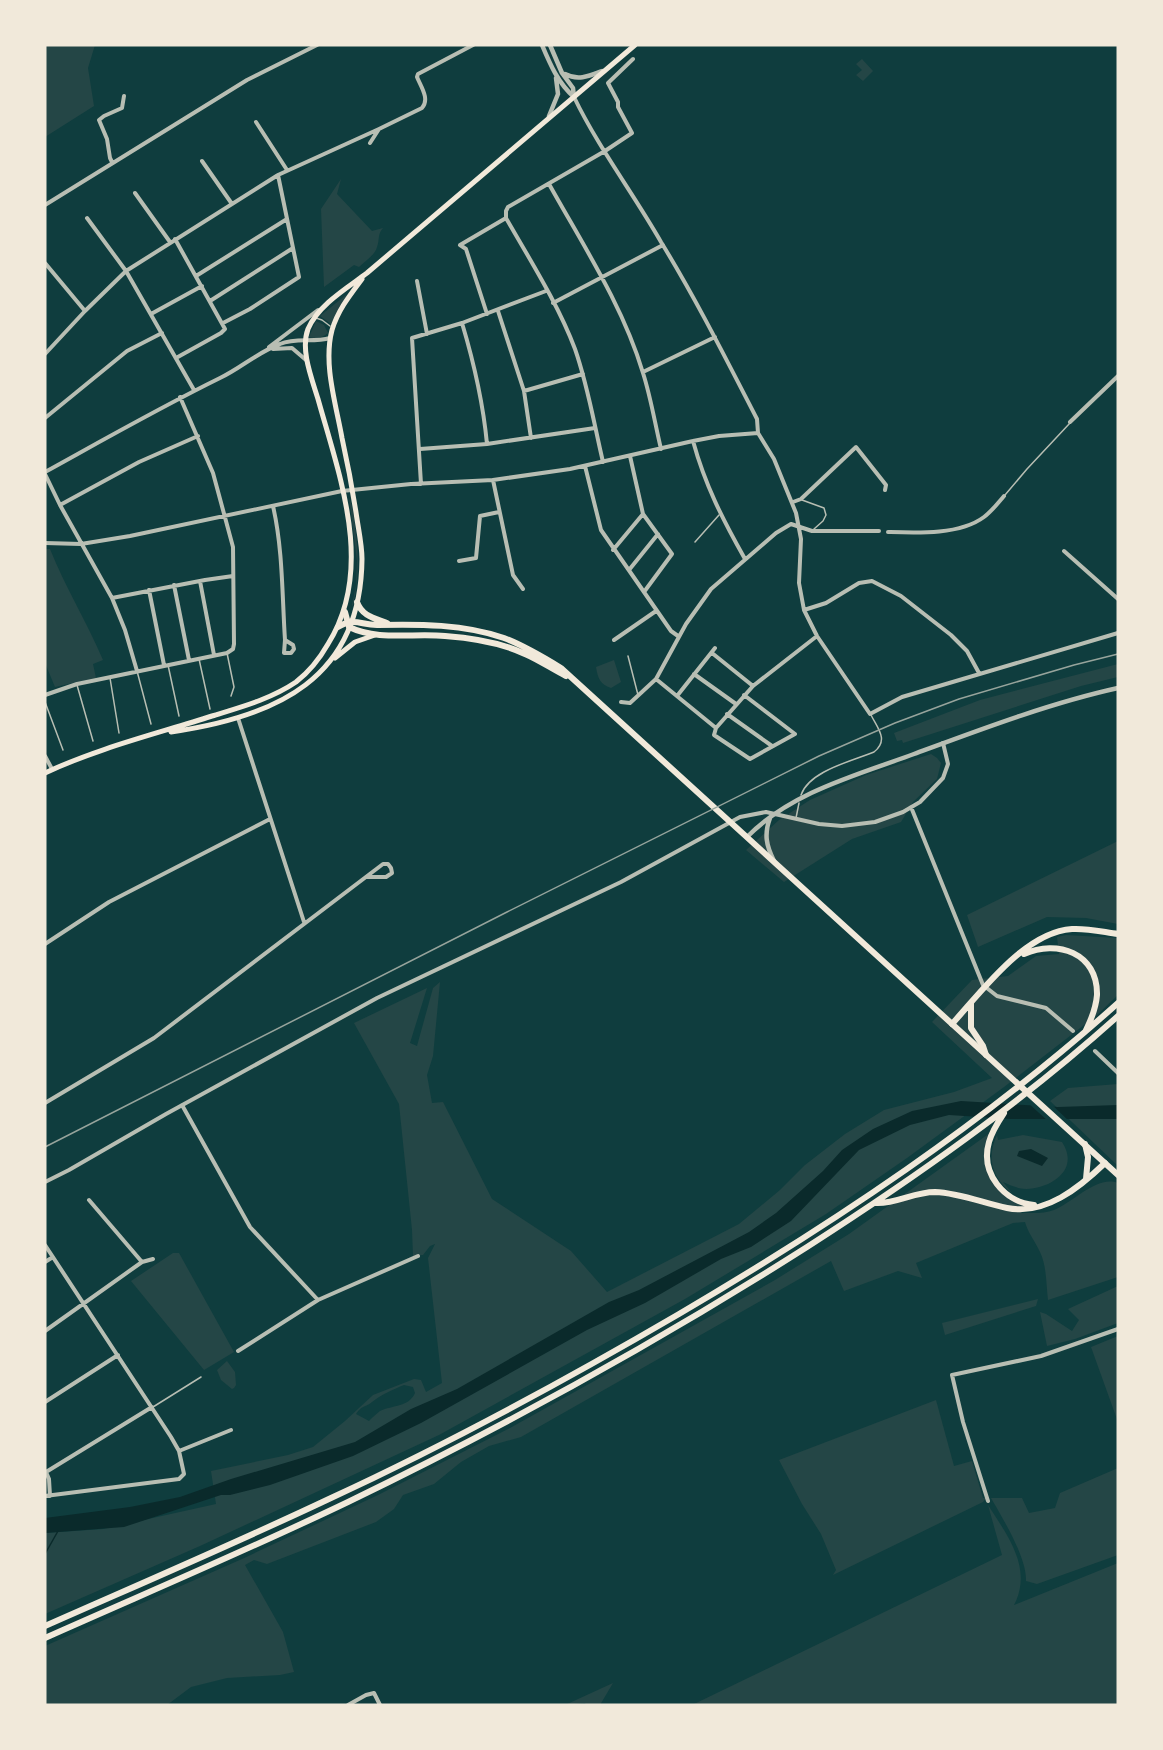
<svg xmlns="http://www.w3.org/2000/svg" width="1163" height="1750" viewBox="0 0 1163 1750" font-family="Jost,sans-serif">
<rect width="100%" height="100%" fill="#0f3d3e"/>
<path fill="#244646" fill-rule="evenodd" d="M45,45h50l-7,23 6,38 -49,31z
M862,59l11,12 -10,10 -7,-6 6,-5 -6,-6z
M341,179l-4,15 35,37 11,-3c-6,7 -3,11 -6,19 -2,8 -12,14 -18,20l-5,-2 -30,22 -3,-78z
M347,295l-16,29 -11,-8 26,-21z
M316,321l8,4 4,8c-6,5 -11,6 -19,4z
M349,498c4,8 5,18 6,28 4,28 4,52 -2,80l-1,-1 4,-20 1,-24z
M45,549h5c15,38 37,73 53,111l-10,4 3,14 -41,9 -10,-24z
M614,660l7,22 -10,6c-11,-4 -13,-9 -15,-21z
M1118,664v13l-37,9 -178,57 -1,-3 -5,1 -3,-8 86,-33z
M931,754l6,4 4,5 -4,16 -24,23 -12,20 -49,17 -68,43 -38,-32 33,-30 31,-20 56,-25z
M1118,841v83l-32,-6 -39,-1 -69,30 -11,-32z
M1066,935l52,3v57l-21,20 -93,72 -97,71 -81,56 -141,85 -246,136 -239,111 -155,68v-81l58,-4 113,-25 -5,-33 77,-16 25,-8 32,-26 28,-26 41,-16 7,1 5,12 16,-9 -14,-125 7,-14 -5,2 -7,9 -10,1 -1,-26 -13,-126 -45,-81 73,-35 -17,55 7,3 16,-58 7,-6 -7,74 -6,19 5,28 11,-1 49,97 79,52 36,41 132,-68 41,-34 25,-25 40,-31 39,-24 70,-18 38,-14 -60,-56 40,-42 36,-4 28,-20 23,-2 -2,-17zM404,1385l9,2 2,6c-6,14 -22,12 -35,18 -4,3 -8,7 -11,10l-13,-7c7,-10 9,-6 16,-12 10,-8 20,-12 32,-17z
M1118,1084v82l-68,-65 18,-13z
M994,1130l-6,14v24l14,22 24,14 -5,9c12,0 23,1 33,-3 20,-8 43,-35 64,-27v94l-70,23c-2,-16 -1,-33 -8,-48 -5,-11 -12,-19 -15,-30l-12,1 -97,40 6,15 -24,-7 -54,20 -13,-30 -310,176 -32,9 -28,16 -27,22 -31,11 -9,14 -18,13 -109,42 -13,-4 -9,5 38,67 11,40 -14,3 -53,3 -36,9 -24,18h-122v-59l197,-87 136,-64 132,-67 265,-148 74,-46z
M997,1135l1,5 25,-5 39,7c18,27 -10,46 -36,47 -8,0 -16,-4 -23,-7l9,11c-20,-15 -26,-35 -15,-58z
M173,1253h6l55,99 -30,18 -73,-89z
M1118,1286v37l-43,16 -28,7 -7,-34 6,2 26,17 7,-11 -11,-11z
M1038,1299l-2,7 -91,29 -3,-12z
M1118,1336v86l-27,-75z
M227,1361l8,11 1,13 -2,3 -2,1 -11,-9 -4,-10z
M936,1400l18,66 18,-5 11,37h3l-3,4 -150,73 3,-5 -15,-36 -19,-30 -23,-44z
M1118,1468v87l-81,29 -11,-3c1,-23 -23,-62 -35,-83h31l7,15 26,-5 5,-15z
M988,1505c20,31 45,64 26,100l104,-42v142h-426l310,-150z
M613,1683l-13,22h-14l-1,-2 -20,2z"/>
<path fill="#0a2a2b" d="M961,1101l97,6 60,-2v14h-107l-62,-4 -39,10 -51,25 -68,71 -40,26 -30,12 -76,44 -58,27 -166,93 -68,33 -83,29 -40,10h-9l-97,32 -79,6v-15l85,-11 50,-10 51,-18 124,-37 56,-33 46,-20 152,-87 30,-12 110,-58 27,-19 47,-42 19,-21 31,-21 39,-18z
M1031,1149l17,9 -6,8 -25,-10 2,-5z"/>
<path fill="#0f3d3e" d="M1027,1102l24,2 19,18h-21z"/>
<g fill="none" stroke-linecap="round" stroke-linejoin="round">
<path stroke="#0a2a2b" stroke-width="1.5" d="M45,1554l13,-23"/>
<path stroke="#b8beb3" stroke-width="1.5" d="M316,318l6,2 8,6
M1005,495l22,-26 43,-46
M802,500l22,8 2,7 -3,6 -9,8
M695,542l24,-27
M227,653l7,34 -3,9
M628,656l10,39
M199,659l11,50
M168,665l11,51
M137,671l14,53
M110,678l9,55
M77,685l16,56
M45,702l18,48
M801,795c8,-24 51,-34 73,-43 15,-12 4,-23 -3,-37
M796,818l3,-15
M153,1407l48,-30"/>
<path stroke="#b8beb3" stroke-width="4" d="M574,97c24,50 59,96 87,145 35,57 65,117 96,177l1,14 16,26 22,54 5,26 -2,44 5,27 13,26 53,78 32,-17 216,-64
M256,122l31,48
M370,143l9,-14 43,-21c8,-9 -1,-21 -5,-31l1,-3 55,-29
M202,161l30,43
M112,162l-2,-4 -3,-19 -8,-19 5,-4 18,-8 2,-12
M549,184c34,61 74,122 94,189 8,25 12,51 18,76
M135,193l35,49
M45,205l202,-125 70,-35
M87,218l39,53 68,119
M506,218c24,42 52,86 69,131 13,37 19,75 28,113
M506,218v-7l2,-4 97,-56 27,-18 -14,-26v-5l-10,-19 25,-24
M175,239l50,90 -4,4 -45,25
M45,263l40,48
M196,276l91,-57
M417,281l10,53
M210,301l83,-53
M553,303l110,-58
M498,311l26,80 7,47
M151,314l51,-28
M487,314l-21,-65 -6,-4 46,-27
M223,323l27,-14 49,-32 -21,-102
M462,323c12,40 21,79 25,121
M269,347l49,-37
M273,349l19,-1 14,12
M45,354l40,-43 41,-40 152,-96 101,-46
M643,372l72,-35
M524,391l59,-17
M45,418l82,-67 35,-18
M1070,422l48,-46
M693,441c12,44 30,79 52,118
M420,449l67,-5 108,-16
M630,456l13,58 29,40 -28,38
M585,466l16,64 70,101 7,5
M45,472c58,-32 116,-65 175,-94 21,-10 38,-26 60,-34 16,-7 33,-1 50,-6
M45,474l15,31 52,93 13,32 12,41
M493,480l20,95 10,14
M421,484l-9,-146 50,-15 84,-32
M793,502l8,-3 55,-52 30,38 -1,5
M60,505l79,-43 59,-26
M273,506c10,44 9,89 12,134l-1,13h7l3,-4 -1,-4 -8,-5
M888,532c29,1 72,3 96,-15 8,-6 14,-14 20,-21
M45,543l36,1 49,-8 212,-45 69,-7 82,-4 77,-11 123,-28 26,-5 39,-3
M613,550l30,-36
M1064,551l54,48
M459,561l17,-3 4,-42 19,-4
M629,570l29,-36
M200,581l14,74
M174,585l15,75
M149,590l15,75
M112,598l93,-18 28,-4
M804,610l22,-7 33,-20 13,-2 29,15 50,39 16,16 12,22
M614,640l42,-29
M712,653l41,33
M694,674l42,30
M656,679l60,49 37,-42 64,-50
M45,695l32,-11 150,-31 6,-4 1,-5 -1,-97 -20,-74 -33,-76
M677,696l38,-48
M621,702l9,1 26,-24 30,-55 25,-35 65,-56 15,-9 21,7h67
M727,714l45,32
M238,718l66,204
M716,728l-2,7 36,24 45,-25 -51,-39
M45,756l7,13
M911,807l72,178 14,11 49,12 27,23
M45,944l64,-42 161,-83
M1095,1051l23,22
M45,1103l109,-65 229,-174h5l3,4 1,5 -6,4h-19
M182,1105l68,122 68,73
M45,1182l24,-12 97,-56 211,-116 244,-116 119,-65 26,-5 53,12 23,2 33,-4 28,-10 17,-10 23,-24 5,-14 -5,-21
M89,1200l53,62
M45,1245l126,192 8,14 5,23 -5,5 -134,17
M45,1262l8,-5
M45,1331l97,-69 11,-3
M238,1351l80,-51 100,-44
M45,1402l73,-47
M179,1451l52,-21
M46,1472l106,-65
M46,1472l3,7 1,17
M988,1501l-25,-79 -11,-47 89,-19 77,-27
M348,1705l18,-10 8,-2 6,12"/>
<path stroke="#b8beb3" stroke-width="4.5" d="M542,45c8,19 16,38 32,52
M550,45l12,28 11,15 1,9
M565,74c13,7 24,2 37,-3
M549,116l9,-22 -2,-16
M770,818c-6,16 -4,27 4,43
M747,837c44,-45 110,-62 167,-83 65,-24 136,-51 204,-66"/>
<path stroke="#f1e9da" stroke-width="5" d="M335,658l20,-16 20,-7
M171,732c105,-15 190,-53 191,-173 0,-13 -3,-27 -5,-40 -4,-27 -9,-54 -15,-81 -6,-34 -19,-74 -10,-108 6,-20 18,-35 30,-51
M45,773c53,-25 111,-39 167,-57 29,-9 59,-17 84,-34 13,-10 24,-24 32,-38 47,-75 12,-166 -10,-245 -6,-20 -18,-49 -10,-70 10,-24 39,-41 59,-56l268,-228"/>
<path stroke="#f1e9da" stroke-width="6" d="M357,602c5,14 17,16 30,21
M345,612l4,15c29,14 64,6 96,9 27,2 55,6 80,18 14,6 27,15 41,22
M338,627c17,-10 22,-2 39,-2 42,-1 87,-1 127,13 21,8 39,19 57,30l557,507"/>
<path stroke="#f1e9da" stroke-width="6" d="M1024,954c33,-15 74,-1 73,41 -1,12 -6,25 -11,35
M971,1003v25l12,18 3,9
M952,1024c30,-33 73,-92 120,-95 15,-1 31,3 46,5
M1004,1113c-6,9 -12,18 -15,29 -9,31 15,60 45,63
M1085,1144l3,13 -2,22
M876,1203c20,1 38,-11 59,-11 25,1 48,11 72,16 38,8 73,-21 98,-45
M45,1626c95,-42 191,-83 286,-128 119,-55 235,-118 348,-184 155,-91 305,-191 439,-311
M45,1638c101,-45 203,-88 303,-136 157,-76 311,-161 459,-255 109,-70 214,-144 311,-231"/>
<path stroke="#97a49c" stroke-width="1.5" d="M45,1147l462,-235 312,-156 76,-33 64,-24 115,-34 44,-11"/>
</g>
<rect width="1163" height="1750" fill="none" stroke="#f1e9da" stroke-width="93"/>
</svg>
